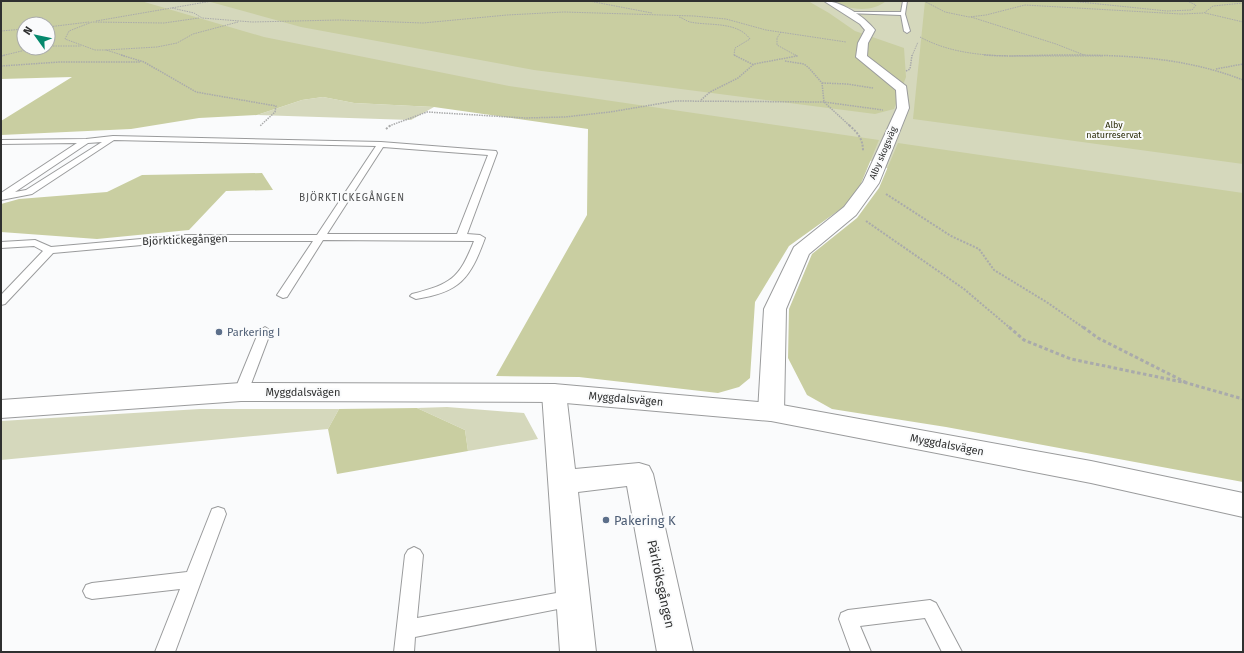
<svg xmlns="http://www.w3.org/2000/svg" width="1244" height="653" viewBox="0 0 1244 653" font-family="'Fira Sans',sans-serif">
<rect width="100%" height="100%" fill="#fafbfc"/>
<path fill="#d5d8bc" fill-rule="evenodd" d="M1,1h1242v316l-55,-12 -339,-154 -194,-26 -654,-56zM24,24h24v24h-24z
M323,97l31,6 80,4 -23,13 -154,-5 45,-15z
M447,407l77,6 14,26 -70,12 -3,-21 -48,-22z
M200,409h139l-11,20 -327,31v-39z"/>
<path fill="#c9cea1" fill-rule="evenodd" d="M1,1h140l123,36 245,49 370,54 -19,46 -11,17 -60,43 -34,56 -5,76 -11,9 -21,6 -139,-16 -83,-1 91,-161 1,-86 -154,-22 -80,-4 -31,-6 -21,3 -45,15 -58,3 -68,11 -130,6v-14l71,-44 -71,2zM24,24h24v24h-24z
M207,1h601l21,12 26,18 49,17 2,29 -12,32 -19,5 -341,-44 -233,-43z
M832,1h54c-14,12 -38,9 -54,0z
M925,1h318v163l-330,-45z
M898,143l345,50v289l-297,-55 -114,-18 -25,-14 -19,-37 1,-49 23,-55 45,-36 22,-30z
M262,173l11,17 -47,1 -37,39 -92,9 -96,-7v-28l18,-5 88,-7 35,-17z
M417,408l48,22 3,21 -131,23 -9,-45 11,-20z"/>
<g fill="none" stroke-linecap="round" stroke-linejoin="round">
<defs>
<path id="service" d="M903,1h4l-2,13 5,17 -3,2 -3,-2 -3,-16 -54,-2 2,-1h52z
M113,136l268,6 115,9 1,2 -30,81 13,1 5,3c-15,41 -25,54 -69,61l-6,-3 2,-2c39,-10 47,-15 62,-53l-151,-1 -36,57 -4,1 -6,-3 36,-54h-127l-133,12 -48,51 -4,1v-10l42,-44 -9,-5 -33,2v-6l34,-2 16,7 135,-12h131l59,-89 -262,-6 -82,54 -31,6v-7l76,-50 -76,1v-4l85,-1zM102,142l-76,48 -11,2 73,-49zM383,147l105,8 -31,79h-130z
M265,327l6,4 -23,61 -2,3h-10l-2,-3 25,-61z
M218,507l6,2 2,5 -51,138h-20l25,-63 -88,10 -6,-2 -3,-6 3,-6 6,-2 95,-11 23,-58 2,-5z
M414,547l6,3 3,5 -6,63 156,-28 6,2 3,6 -3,6 -6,2 -158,31 -1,15h-20l11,-97 3,-5z
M930,600l6,3 26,49h-20l-17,-34 -65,8 11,26h-20l-12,-33 2,-6 7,-3z"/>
<path id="minor" d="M824,1c17,0 40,15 51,29l-7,13 -1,13 39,30 3,22 -30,75 -23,32 -47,39 -23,55 -2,103 -4,6 -9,3 -9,-3 -4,-6 6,-103 30,-62 50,-40 19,-25 34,-74 -1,-18 -40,-33 2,-14 7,-13 -5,-6z
M554,384l9,3 3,6 9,76 64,-6 10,3 4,8 40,178h-36l-30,-166 -49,6 18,160h-36l-18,-259 3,-6z"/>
<path id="tertiary" d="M241,383l313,1 217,19 320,58 152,32v24l-152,-34 -320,-62 -217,-19 -313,-1 -240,17v-18z"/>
</defs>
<use href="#service" stroke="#9a9b9c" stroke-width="2"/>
<use href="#minor" stroke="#9a9b9c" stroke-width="2"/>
<use href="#tertiary" stroke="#9a9b9c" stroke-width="2"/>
<path stroke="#a9aaab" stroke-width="1" stroke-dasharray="1.5 1" stroke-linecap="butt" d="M589,1l63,12
M924,1l21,11 24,5 17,-2 39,-10 156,9 23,-1 9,-7 30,-3
M1070,1l97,10 25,-1 4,-5 -9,-4
M1,2l4,-1
M172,8l22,5 8,5 50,4 87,-2 84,3 84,-8 57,-3 130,4 32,3 40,11 80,12
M1205,13l38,9
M679,17c4,1 7,4 11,5 19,4 47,-1 60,17l-15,9 -1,7 2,1
M971,17l85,27 28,11
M96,21l116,-20
M48,27l41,-5
M1,31l23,-2
M781,32l-4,6v7l20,11
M920,37c28,15 57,18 88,19
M48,46h33
M106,50l51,-3 20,-4 16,-9 45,-12
M1,56l33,-8
M125,56l-19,-6h-11l-30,-11 4,-8 23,-9 72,1 35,-5
M912,56l6,-14
M1010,56h93"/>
<path stroke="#a9aaab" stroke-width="1.5" stroke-dasharray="1.5 1" stroke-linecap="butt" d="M121,55l23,7 52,30 80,14 -1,6 -15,14
M734,55l20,10
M984,55c26,2 53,0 79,0 63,0 121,2 180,25
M1,56l5,-1
M785,61l19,3 5,4 13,15 2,19 26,24
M1,66l59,-4h80
M1216,69l27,-5
M906,71l4,-2 2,-14
M822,83l25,1 26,4
M701,100l9,-8 28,-14 16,-14 43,-8 -2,-1
M389,126l38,-14 98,6 40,-1 45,-5 65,-11 149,1 59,8"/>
<path stroke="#a9aaab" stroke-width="2" stroke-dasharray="2 1.5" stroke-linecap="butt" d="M849,125c9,8 14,14 14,26
M386,129l5,-4
M886,194l65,42 28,13 15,21 54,33 36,25
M866,221l98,68 46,39"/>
<path stroke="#a9aaab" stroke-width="3" stroke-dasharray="3.5 2.5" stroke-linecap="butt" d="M1009,327l15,13 47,19 116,24 56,16
M1083,327l15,11 89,45"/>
<use href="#service" fill="#fff" fill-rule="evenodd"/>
<use href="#minor" fill="#fff" fill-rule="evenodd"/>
<use href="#tertiary" fill="#fff" fill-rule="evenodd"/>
</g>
<g fill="#5c6f8a" stroke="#fafbfc" stroke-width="1.5">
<circle cx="219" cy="332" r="4"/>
<circle cx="606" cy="520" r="4"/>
</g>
<g text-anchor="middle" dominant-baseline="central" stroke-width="4" stroke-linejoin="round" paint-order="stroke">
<g font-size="9" fill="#292b07" stroke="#fafbfc">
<text x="1114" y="125">Alby<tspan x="1114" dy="10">naturreservat</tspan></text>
</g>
<g font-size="9" fill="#2f3030" stroke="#fafbfc">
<text transform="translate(883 153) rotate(-67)">Alby skogsväg</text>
</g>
<g font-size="10" letter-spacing="1" fill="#4e4f50" stroke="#fafbfc">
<text x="352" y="198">BJÖRKTICKEGÅNGEN</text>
</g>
<g font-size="11" fill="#2f3030" stroke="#fafbfc">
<text transform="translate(185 240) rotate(-2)">Björktickegången</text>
<text x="303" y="392">Myggdalsvägen</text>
<text transform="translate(626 399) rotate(5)">Myggdalsvägen</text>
<text transform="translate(947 445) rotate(11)">Myggdalsvägen</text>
</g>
<g font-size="11" fill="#4e5e75" stroke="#fafbfc" text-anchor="start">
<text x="227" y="332">Parkering I</text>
</g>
<g font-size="13" fill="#4e5e75" stroke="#fafbfc" text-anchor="start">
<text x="614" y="520">Pakering K</text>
</g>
<g font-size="13" fill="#2f3030" stroke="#fafbfc">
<text transform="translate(661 584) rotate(78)">Pärlröksgången</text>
</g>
</g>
<rect width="1244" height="653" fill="none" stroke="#2f3030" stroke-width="4"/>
<g transform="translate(36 36) rotate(303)"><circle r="19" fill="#fafbfc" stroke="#a9aaaa"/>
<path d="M0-3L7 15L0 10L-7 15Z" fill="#04886c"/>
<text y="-6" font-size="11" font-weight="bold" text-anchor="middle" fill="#2f3030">N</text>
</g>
</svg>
